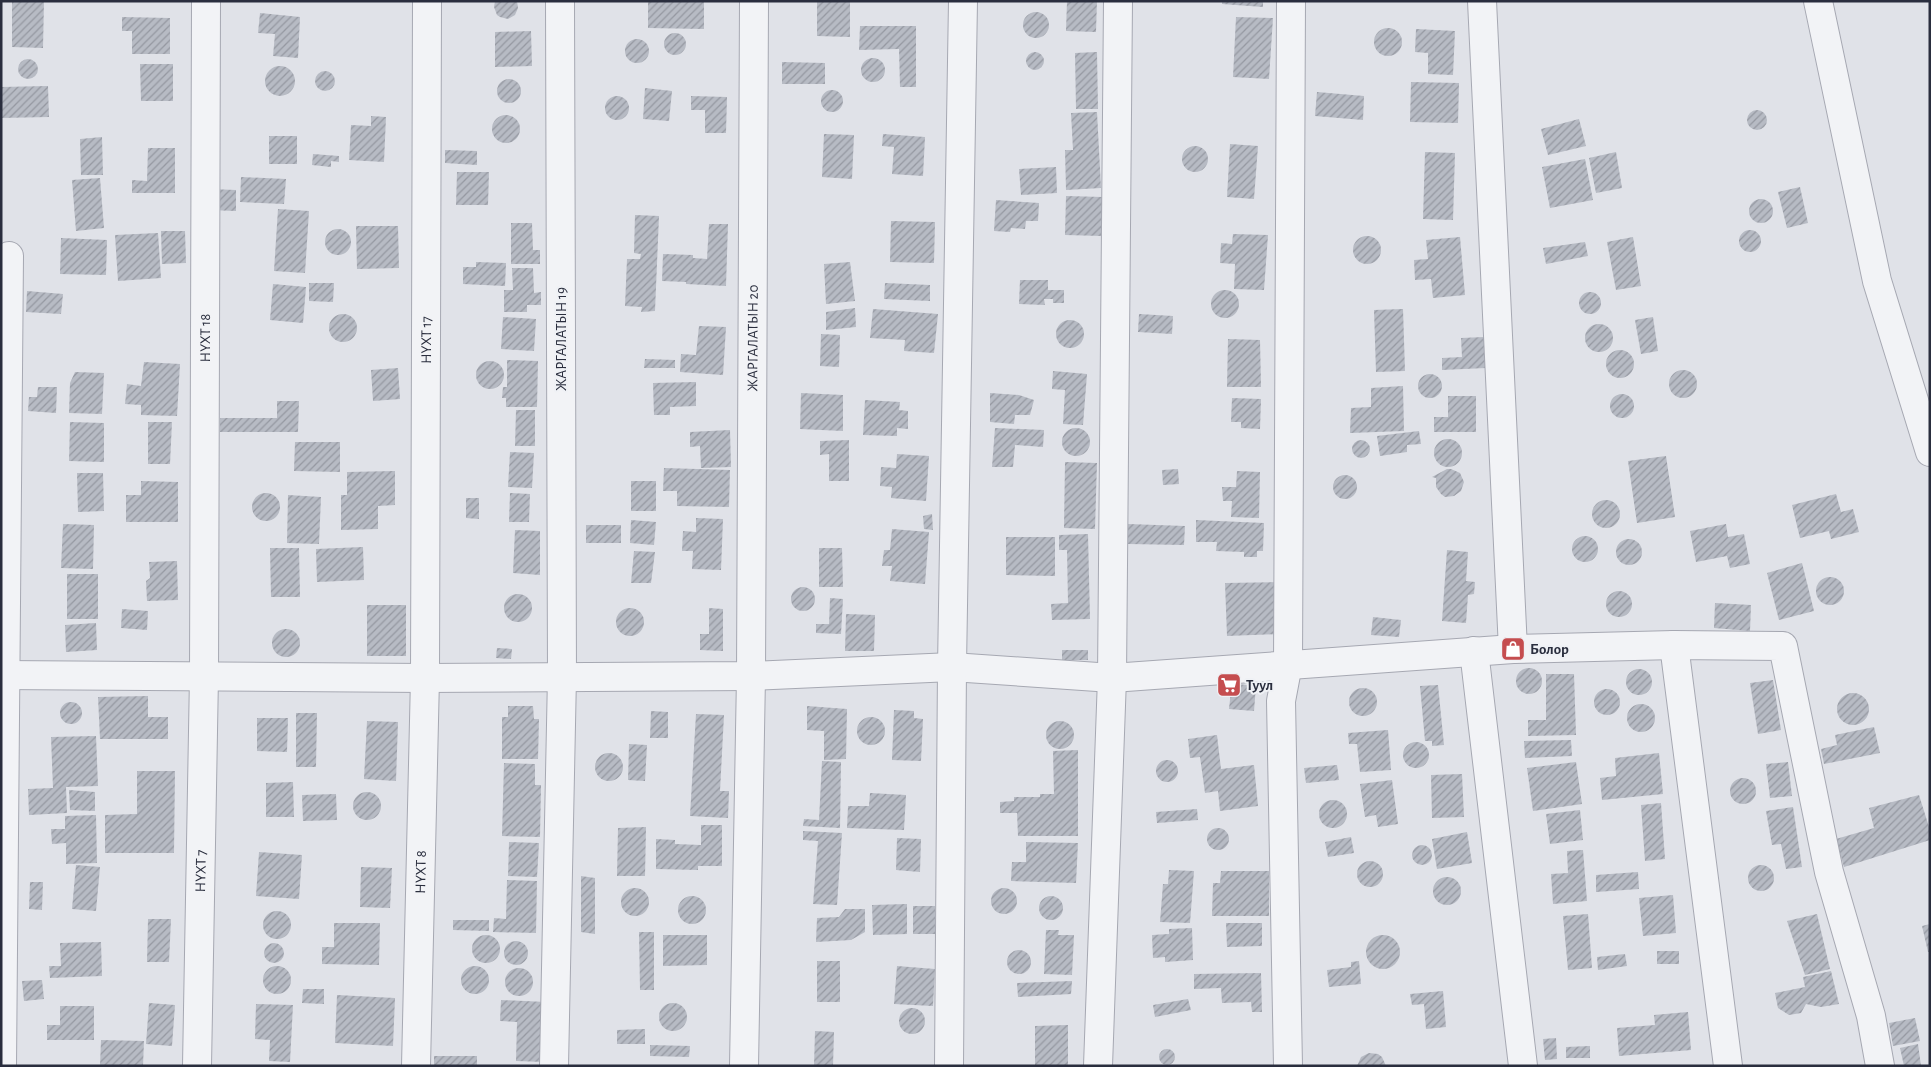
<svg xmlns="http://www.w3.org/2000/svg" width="1931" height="1067" viewBox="0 0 1931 1067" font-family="'Alegreya Sans',sans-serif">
<defs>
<pattern id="building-hatch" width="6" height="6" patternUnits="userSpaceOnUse" patternTransform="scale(1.25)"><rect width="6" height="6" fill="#b7bbc4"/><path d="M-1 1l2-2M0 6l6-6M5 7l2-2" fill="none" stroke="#9598a1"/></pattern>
</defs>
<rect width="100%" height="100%" fill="#e0e2e8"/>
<path fill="url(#building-hatch)" d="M12,1h32l-1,47 -31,-1z
M495,1h22l1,7 -3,7 -7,4 -8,-2 -3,-2 -3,-8z
M648,1h56v28l-56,-1z
M817,1l33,1v35l-33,-1z
M1067,1h30l-1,31 -30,-1z
M1222,1h41v6l-41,-3z
M1023 25a13 13 0 1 1 26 0a13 13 0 1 1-26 0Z
M260,13l40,4 -2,41 -25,-2 2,-22 -17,-1z
M122,17l48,1v36h-38v-23h-10z
M1236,17l37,1 -4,61 -36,-2z
M860,26h56v61h-16l-1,-38 -40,1z
M1374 42a14 14 0 1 1 28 0a14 14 0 1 1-28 0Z
M1416,29l39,2 -2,44 -25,-1v-21l-13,-1z
M531,31l1,35 -37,1v-35z
M664 44a11 11 0 1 1 22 0a11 11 0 1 1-22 0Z
M625 51a12 12 0 1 1 24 0a12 12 0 1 1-24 0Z
M1026 61a9 9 0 1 1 18 0a9 9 0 1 1-18 0Z
M1097,52l1,57h-22l-1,-56z
M861 70a12 12 0 1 1 24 0a12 12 0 1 1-24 0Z
M18 69a10 10 0 1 1 20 0a10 10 0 1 1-20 0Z
M782,62l43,1v21h-43z
M140,64h33v37h-32z
M265 81a15 15 0 1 1 30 0a15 15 0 1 1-30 0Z
M315 81a10 10 0 1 1 20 0a10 10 0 1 1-20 0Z
M497 91a12 12 0 1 1 24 0a12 12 0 1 1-24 0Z
M1411,82l48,1 -1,40 -48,-1z
M48,86l1,31 -48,1v-31z
M645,88l27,3 -3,30 -26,-2z
M821 101a11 11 0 1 1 22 0a11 11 0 1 1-22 0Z
M1317,92l47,4 -1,24 -48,-4z
M605 108a12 12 0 1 1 24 0a12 12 0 1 1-24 0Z
M691,96l36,1 -1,36h-21v-23h-14z
M1747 120a10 10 0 1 1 20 0a10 10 0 1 1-20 0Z
M1097,112l4,76 -35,2 -1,-40h8l-2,-37z
M492 129a14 14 0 1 1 28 0a14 14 0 1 1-28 0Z
M371,116l15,1 -2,45 -35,-2 2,-35 20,1z
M1579,119l7,27 -38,9 -7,-26z
M824,134l30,1 -2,44 -30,-2z
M883,134l42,3 -2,39 -31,-2 2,-27 -12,-1z
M269,136h28v28h-28z
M102,137l1,38h-22l-1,-36z
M1230,144l28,2 -4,53 -27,-2z
M1182 159a13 13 0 1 1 26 0a13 13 0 1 1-26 0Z
M148,148h27v45h-43v-13l15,1z
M445,150l32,1v14l-32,-2z
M1425,152l30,1 -2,67 -30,-1z
M1616,152l6,36 -26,5 -7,-35z
M313,154l26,2v6l-8,-1v6l-19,-2z
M1585,159l8,41 -43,8 -8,-41z
M1056,167l1,26 -36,2 -2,-26z
M457,172h32l-1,33h-32z
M241,177l45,2 -2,25 -44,-2z
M100,178l4,50 -28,3 -4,-51z
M1800,187l8,36 -21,5 -9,-36z
M210,189l26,1v21l-27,-1z
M1066,196l37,1 -1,39 -37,-1z
M1749 211a12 12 0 1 1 24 0a12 12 0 1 1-24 0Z
M996,200l43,3 -1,18h-12l-1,8 -14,-1 -1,4 -16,-1z
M278,209l31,2 -4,62 -31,-2z
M635,215l24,1 -4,95 -14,1 1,-5 -17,-1 2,-47h13l1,-5 -7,-1z
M891,221l44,1 -1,41 -44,-1z
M511,223h21l1,27h7v14h-29z
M709,224h19l-2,62 -40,-2v-2l-24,-1 1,-27 30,1v3l14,1z
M356,226h42l1,42 -42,1z
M325 242a13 13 0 1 1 26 0a13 13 0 1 1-26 0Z
M1739 241a11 11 0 1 1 22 0a11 11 0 1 1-22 0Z
M161,231h24l1,32 -24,1z
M158,233l3,45 -43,3 -3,-46z
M1233,234l35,1 -4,55 -30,-1 1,-25 -15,-1 1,-20 11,1z
M1353 250a14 14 0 1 1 28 0a14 14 0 1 1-28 0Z
M1460,237l5,58 -32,3 -2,-19 -16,1 -1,-20 14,-1 -2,-19z
M1633,237l8,49 -25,4 -9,-48z
M61,238l46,2 -1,35 -46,-1z
M1585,242l3,14 -42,8 -3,-16z
M476,262l30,1 -1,23 -42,-2v-17h13z
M850,262l5,39 -29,3 -2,-40z
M512,268h21l1,25 7,-1v13h-14v7h-23v-22h9z
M1020,280h28v10h16v13h-11v-4h-9l1,6 -26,-1z
M309,283h25l-1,19 -24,-1z
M885,283l45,2v16l-46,-2z
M273,284l33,3 -3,36 -33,-3z
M1211 304a14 14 0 1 1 28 0a14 14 0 1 1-28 0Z
M27,291l36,3 -2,20 -35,-2z
M1579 303a11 11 0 1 1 22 0a11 11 0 1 1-22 0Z
M855,308l1,19 -30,3v-18z
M873,309l65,5 -4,39 -30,-2 1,-11 -35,-2z
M1403,309l2,62 -29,1 -2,-62z
M329 328a14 14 0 1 1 28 0a14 14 0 1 1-28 0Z
M1139,314l34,2 -1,18 -34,-2z
M503,317l33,2 -2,32 -33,-2z
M1653,317l5,34 -17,3 -6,-34z
M1056 334a14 14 0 1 1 28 0a14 14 0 1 1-28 0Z
M1585 338a14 14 0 1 1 28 0a14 14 0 1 1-28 0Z
M699,326l27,1 -3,48 -43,-3 1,-18 15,1z
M821,334l19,1 -1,32 -19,-1z
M1484,337l2,31 -44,2v-12l20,-1 -1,-19z
M1228,339l32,1 1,47h-34z
M1606 364a14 14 0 1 1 28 0a14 14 0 1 1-28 0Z
M645,359l30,1v8h-31z
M507,360l31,1 -1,46h-31v-9h-4l1,-11h4z
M476 375a14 14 0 1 1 28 0a14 14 0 1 1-28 0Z
M144,362l36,2 -3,52 -36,-1v-10l-16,-1 2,-20 14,2z
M398,368l2,31 -27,2 -2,-31z
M1669 384a14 14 0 1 1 28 0a14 14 0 1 1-28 0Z
M1053,371l34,3 -4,51 -20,-1 2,-34 -13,-1z
M75,372l29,1 -2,41 -33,-1 1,-30z
M1418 386a12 12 0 1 1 24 0a12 12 0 1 1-24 0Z
M696,382v24l-26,1v8h-16l-1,-32z
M1403,386l1,45 -54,2 1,-25 20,-1v-19z
M38,387h19l-1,26 -28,-2 1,-14h8z
M801,393l42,2v36l-43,-2z
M990,393l29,2 15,5 -4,15h-15l-1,9 -24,-2z
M1610 406a12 12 0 1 1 24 0a12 12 0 1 1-24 0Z
M1448,396h28v36h-42v-15h14z
M1232,398l29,1 -1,30 -19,-1v-6h-10z
M865,400l35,2 -1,8 9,1v18l-11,-1v8l-34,-1z
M277,401h22l-1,31h-78v-14h57z
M516,410h19v36h-20z
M70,422l34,1v39l-35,-1z
M148,422h24l-2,42h-22z
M1062 442a14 14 0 1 1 28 0a14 14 0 1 1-28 0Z
M995,428l49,2 -1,17 -28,-2 -2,22h-21z
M730,430l1,37 -30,1 -1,-22 -10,1v-15z
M1419,431l2,13 -14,1v7l-27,4 -3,-20z
M1434 453a14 14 0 1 1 28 0a14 14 0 1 1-28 0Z
M1352 449a9 9 0 1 1 18 0a9 9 0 1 1-18 0Z
M849,440v41h-20v-27l-9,1v-14z
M295,442h45v30l-46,-1z
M510,452l24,1 -2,35 -24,-1z
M897,454l32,2 -3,45 -35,-3 1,-11 -12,-1 1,-19 15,1z
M1666,456l9,61 -38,6 -9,-62z
M1065,462l32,1 -2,66 -31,-1z
M664,468l66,2 -1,37 -52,-1v-15h-14z
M1178,469l1,15 -16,1 -1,-15z
M1447,469h4l9,4 4,9 -3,9 -7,5 -9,1 -4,-3 -5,-7v-9l-4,-1z
M395,471v34l-17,1v23l-37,1v-35h6v-23z
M1237,471l23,1 -1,46 -28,-1 1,-16h-9l-1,-14h14z
M77,473h26l1,38 -26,1z
M1333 487a12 12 0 1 1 24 0a12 12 0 1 1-24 0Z
M141,481l37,1v40h-52v-27h15z
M631,481h25v30h-25z
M252 507a14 14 0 1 1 28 0a14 14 0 1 1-28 0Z
M510,493l20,1 -1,28h-20z
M1836,494l5,18 12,-3 6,23 -28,7 -2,-8 -29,7 -8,-33z
M288,495l33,2 -2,47 -32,-1z
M466,498h13v21l-13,-1z
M1592 514a14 14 0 1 1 28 0a14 14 0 1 1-28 0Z
M932,514l1,16 -9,-1 -1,-13z
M696,518l27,1 -2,51 -29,-1 1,-18h-11l1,-20 13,1z
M631,520l25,2 -2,23 -24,-2z
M1196,520l68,3 -1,28h-6v6h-13v-5l-28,-1 1,-9h-21z
M63,524l31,1 -1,44 -32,-1z
M1128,524l57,2 -1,19 -56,-1z
M1726,524l2,13 16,-3 6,30 -20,4 -3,-12 -31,6 -6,-31z
M586,525h35v18h-35z
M892,529l37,3 -4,52 -35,-3 2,-15h-10l2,-16h6z
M515,530l25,1v44l-27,-2z
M1088,534l2,85 -38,1 -1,-16 17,-1 -1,-53h-8v-15z
M1572 549a13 13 0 1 1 26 0a13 13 0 1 1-26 0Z
M1006,537h49v39l-49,-1z
M1616 552a13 13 0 1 1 26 0a13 13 0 1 1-26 0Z
M363,547l1,33 -47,2 -1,-33z
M270,548h29l1,49h-29z
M819,548h23l1,39h-24z
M1447,550l21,2 -2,29 9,1 -1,12 -6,1 -2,28 -24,-2z
M634,551l21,1 -4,31h-20z
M177,561l1,39 -31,1 -1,-20 4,-3 -1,-16z
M1802,563l12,48 -35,9 -12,-47z
M67,574h31v45h-31z
M1816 591a14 14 0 1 1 28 0a14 14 0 1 1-28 0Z
M1279,582l1,52 -53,2 -2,-53z
M791 599a12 12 0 1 1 24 0a12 12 0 1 1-24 0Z
M1606 604a13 13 0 1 1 26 0a13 13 0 1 1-26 0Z
M504 608a14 14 0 1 1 28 0a14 14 0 1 1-28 0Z
M830,598l13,1 -2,35 -25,-1v-9h13z
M1715,603l36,2 -1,26 -36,-3z
M367,605h39v51h-39z
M616 622a14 14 0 1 1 28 0a14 14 0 1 1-28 0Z
M709,608l14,1v42l-23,-1v-16h9z
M122,609l26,2 -1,19 -26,-2z
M846,614l29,1 -1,36h-29z
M1373,617l28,3 -2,17 -28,-2z
M96,623l1,27 -31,2 -1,-27z
M272 643a14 14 0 1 1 28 0a14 14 0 1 1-28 0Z
M497,648l15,1 -1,10 -15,-1z
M1062,650h26v10h-26z
M1516 681a13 13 0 1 1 26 0a13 13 0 1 1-26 0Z
M1626 682a13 13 0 1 1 26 0a13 13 0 1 1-26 0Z
M1546,674h28l2,61 -48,1v-16h18z
M1773,680l8,50 -23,4 -8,-51z
M1238,684l18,2 -2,25 -25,-2 2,-19h7z
M1438,685l6,60 -12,1v-5h-7l-5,-55z
M1349 702a14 14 0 1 1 28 0a14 14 0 1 1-28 0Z
M1594 702a13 13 0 1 1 26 0a13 13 0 1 1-26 0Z
M1837 709a16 16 0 1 1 32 0a16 16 0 1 1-32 0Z
M148,696v21h20v22h-68l-2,-42z
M60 713a11 11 0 1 1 22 0a11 11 0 1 1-22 0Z
M1627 718a14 14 0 1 1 28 0a14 14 0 1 1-28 0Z
M508,706h25l1,13h5l-1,40h-36v-42h6z
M807,706l40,3 -1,50 -22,1v-29l-17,-1z
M894,710l20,1v7l9,1 -2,42 -29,-1z
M651,711l17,1v26h-18z
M296,713h21l-1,54h-20z
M696,714l28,1 -4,76h9l-1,27 -38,-2z
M857 731a14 14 0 1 1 28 0a14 14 0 1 1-28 0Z
M257,718h31l-1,34 -30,-1z
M367,721l31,1 -2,59 -32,-2z
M1046 735a14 14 0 1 1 28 0a14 14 0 1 1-28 0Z
M1874,727l6,26 -56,11 -3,-15 16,-4 -2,-10z
M1388,730l3,40 -31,2 -3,-28h-8l-1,-11z
M1217,735l4,34 33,-4 4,41 -38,5 -2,-20 -13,2 -5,-36 -10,1 -2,-19z
M96,736l2,50 -32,1 1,26 -38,2 -1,-26 25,-1 -2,-51z
M1571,740l1,16 -47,2 -1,-17z
M1403 755a13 13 0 1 1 26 0a13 13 0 1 1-26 0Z
M629,744l18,1 -2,36 -17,-1z
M1078,750v86h-60l-1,-23h-17v-11l14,-1v-4h26v-3h14l-1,-43z
M595 767a14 14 0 1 1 28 0a14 14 0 1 1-28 0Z
M1659,753l4,41 -61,6 -2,-22 16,-2 -1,-18z
M1156 771a11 11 0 1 1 22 0a11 11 0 1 1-22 0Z
M822,761l19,1 -1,66 -37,-2 1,-7 15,1z
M1576,762l6,42 -49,7 -6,-43z
M1788,762l4,34 -22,2 -4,-34z
M504,763l31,1v21h6l-1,52 -38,-1z
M1337,765l2,15 -33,3 -2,-15z
M137,771h38l-1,82h-69v-38l32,-1z
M1462,774l2,43 -32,1 -1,-43z
M1730 791a13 13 0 1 1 26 0a13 13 0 1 1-26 0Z
M1392,780l6,44 -20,3 -2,-12 -11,2 -5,-33z
M293,782l1,35h-28v-34z
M69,790l26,2v19l-25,-1z
M353 806a14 14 0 1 1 28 0a14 14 0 1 1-28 0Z
M870,793l36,2 -2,35 -57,-2 1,-22h21z
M336,794l1,26 -34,1 -1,-26z
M1919,795l11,35v10l-86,27 -8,-28 38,-11 -5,-20z
M1319 814a14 14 0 1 1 28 0a14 14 0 1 1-28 0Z
M1661,803l4,56 -20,2 -4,-56z
M1793,807l9,60 -16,2 -5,-25 -9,1 -6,-34z
M1197,809l1,11 -41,3 -1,-11z
M1580,810l3,30 -33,4 -4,-30z
M96,815l1,48 -31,1v-21l-14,1 -1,-15h14v-13z
M701,825h21v41h-24v4l-42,-1v-30l19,1v4l26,1z
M646,827l-1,49h-28l1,-48z
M1207 839a11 11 0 1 1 22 0a11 11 0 1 1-22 0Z
M803,831l39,2 -5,72 -24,-1 5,-63 -15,-1z
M1467,832l5,31 -35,6 -5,-30z
M1351,837l3,16 -26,4 -3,-15z
M897,838l24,1 -1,33 -24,-2z
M509,842l30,1 -2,34 -29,-1z
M1026,842l52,1 -2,40 -65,-2 1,-19h14z
M1412 855a10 10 0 1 1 20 0a10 10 0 1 1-20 0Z
M1583,850l4,51 -34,3 -2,-30 17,-1 -1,-22z
M259,852l43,3 -3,44 -43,-3z
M1357 874a13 13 0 1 1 26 0a13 13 0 1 1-26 0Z
M1748 878a13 13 0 1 1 26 0a13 13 0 1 1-26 0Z
M76,865l24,2 -4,44 -24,-2z
M361,867l31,1 -2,40 -30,-1z
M1169,870l25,1 -4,52 -30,-1 3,-38h5z
M1221,871h48v45h-57l1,-33h7z
M1638,872l1,17 -43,3v-17z
M581,876l14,2v56l-14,-2z
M1433 891a14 14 0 1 1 28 0a14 14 0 1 1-28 0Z
M507,880l30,1 -1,52 -43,-1 1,-14 12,1z
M30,882h13l-1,28 -13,-1z
M621 902a14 14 0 1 1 28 0a14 14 0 1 1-28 0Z
M991 901a13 13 0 1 1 26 0a13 13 0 1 1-26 0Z
M1673,895l3,38 -33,3 -4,-38z
M678 910a14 14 0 1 1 28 0a14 14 0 1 1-28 0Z
M1039 908a12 12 0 1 1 24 0a12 12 0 1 1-24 0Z
M907,904v30l-34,1 -1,-30z
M913,906h22v28h-22z
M845,909h20v23l-14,8 -35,2 1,-24 22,-1z
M263 925a14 14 0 1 1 28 0a14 14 0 1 1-28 0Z
M1588,914l4,54 -24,2 -5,-54z
M1817,914l13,55 -25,6 -18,-54z
M148,919h23l-2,43h-22z
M453,920h36v11l-36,-1z
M334,923h46l-1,42 -57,-1v-17h12z
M1226,923h36v23l-35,1z
M1930,924v28h-2l-6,-26z
M1192,928l1,32 -28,2v-5l-12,1 -1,-23 17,-1v-5z
M1046,930h13l-1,5h16l-2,40 -28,-1z
M639,932h15v58h-14z
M472 949a14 14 0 1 1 28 0a14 14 0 1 1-28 0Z
M1366 952a17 17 0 1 1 34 0a17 17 0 1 1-34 0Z
M663,935h44v30l-44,1z
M504 953a12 12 0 1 1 24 0a12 12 0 1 1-24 0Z
M101,942l1,34 -52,2 -1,-12h12l-1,-23z
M264 953a10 10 0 1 1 20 0a10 10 0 1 1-20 0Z
M1007 962a12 12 0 1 1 24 0a12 12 0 1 1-24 0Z
M1657,951h22v13h-22z
M1625,954l2,12 -29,4 -1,-13z
M817,961h23v41h-23z
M1359,961l2,23 -32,3 -2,-17 24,-3v-5z
M263 980a14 14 0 1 1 28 0a14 14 0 1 1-28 0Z
M461 980a14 14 0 1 1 28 0a14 14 0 1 1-28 0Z
M897,966l38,3 -2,37 -39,-2z
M505 982a14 14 0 1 1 28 0a14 14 0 1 1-28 0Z
M1831,971l8,33 -18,3 -15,-3 -5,9 -12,2 -11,-7 -3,-15 30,-6 -2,-10z
M1261,973l1,39h-10l-1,-10 -29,1 -1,-15 -27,1v-15z
M42,980l2,19 -20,2 -2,-20z
M1072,981l-1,13 -53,3 -1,-14z
M303,989h21v15l-22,-1z
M1443,991l3,36 -20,2 -2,-25 -12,1 -2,-11z
M337,995l58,3 -2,48 -58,-3z
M1188,999l3,11 -36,7 -2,-12z
M501,1000l45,2 -2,60 -28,-1 1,-39 -17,-1z
M659 1017a14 14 0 1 1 28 0a14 14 0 1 1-28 0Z
M149,1003l26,2 -3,41 -26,-2z
M256,1004l37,1 -3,57 -21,-1 1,-21 -15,-1z
M60,1006h34v34h-47v-15h13z
M899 1021a13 13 0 1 1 26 0a13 13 0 1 1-26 0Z
M1688,1012l3,38 -72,6 -2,-28 38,-3 -1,-10z
M1915,1018l5,23 -27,5 -4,-23z
M1068,1025v41h-33v-40z
M645,1029v15h-28v-14z
M815,1031l19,1 -1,34h-19z
M1556,1038l1,21 -12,1 -2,-21z
M101,1040l43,1 -1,25h-43z
M1918,1044l3,22h-17l-4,-18z
M650,1045l40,1 -1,11 -39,-1z
M1590,1046v12h-24v-11z
M1159 1057a8 8 0 1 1 16 0a8 8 0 1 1-16 0Z
M1369,1053l9,1 4,3 4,9h-29l4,-9z
M434,1056h43v10h-43z"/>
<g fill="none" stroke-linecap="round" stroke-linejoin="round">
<defs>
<g id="street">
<path d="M1482,1l31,648"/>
<path d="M1818,1l59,280 53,171"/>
<path d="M1674,645l54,421"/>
<path d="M1474,651l49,415"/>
<path d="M1,675l424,3 326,-2 201,-9 160,11 401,-29 161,-4 109,1 46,226 42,144 9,50"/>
<path d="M2,1066l7,-810"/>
<path id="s1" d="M197,1066l7,-390 2,-675"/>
<path id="s2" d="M416,1066l9,-388 2,-677"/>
<path d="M554,1066l8,-390 -2,-675"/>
<path id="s3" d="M744,1066l7,-390 3,-675"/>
<path d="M949,1066l3,-399 11,-666"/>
<path d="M1098,1066l14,-388 6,-677"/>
<path d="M1288,1066l-7,-365 7,-37 3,-663"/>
</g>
</defs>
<use href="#street" stroke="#a6a8b2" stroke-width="30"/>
<use href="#street" stroke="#f2f3f6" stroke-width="28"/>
</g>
<defs>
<symbol id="shop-square" viewBox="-11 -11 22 22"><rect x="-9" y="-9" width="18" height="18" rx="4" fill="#c54d4f" stroke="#eff1f5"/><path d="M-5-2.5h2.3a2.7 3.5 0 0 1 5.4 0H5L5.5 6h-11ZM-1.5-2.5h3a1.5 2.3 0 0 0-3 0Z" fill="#fff"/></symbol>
<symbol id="supermarket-square" viewBox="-11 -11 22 22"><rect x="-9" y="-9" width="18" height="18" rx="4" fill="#c54d4f" stroke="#eff1f5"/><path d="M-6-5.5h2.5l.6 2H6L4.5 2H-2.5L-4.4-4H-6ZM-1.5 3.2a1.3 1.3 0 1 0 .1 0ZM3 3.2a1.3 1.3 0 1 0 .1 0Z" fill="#fff"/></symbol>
</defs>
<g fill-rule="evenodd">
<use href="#shop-square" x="1499" y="635" width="28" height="28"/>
<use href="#supermarket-square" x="1215" y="671" width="28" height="28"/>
</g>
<g text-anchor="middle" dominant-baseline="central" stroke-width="4" stroke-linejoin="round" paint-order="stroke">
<g font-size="15" fill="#2a2e3e" stroke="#eff1f5">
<text stroke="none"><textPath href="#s1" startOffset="728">НҮХТ 18</textPath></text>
<text transform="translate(561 339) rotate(-90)">ЖАРГАЛАТЫН 19</text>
<text stroke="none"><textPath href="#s3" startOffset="728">ЖАРГАЛАТЫН 20</textPath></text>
<text stroke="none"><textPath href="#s2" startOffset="726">НҮХТ 17</textPath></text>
<text stroke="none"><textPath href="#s1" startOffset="195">НҮХТ 7</textPath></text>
<text stroke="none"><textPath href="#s2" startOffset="194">НҮХТ 8</textPath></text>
</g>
<g font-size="15" font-weight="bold" fill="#2a2e3e" stroke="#eff1f5" text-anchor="start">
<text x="1530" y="649">Болор</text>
<text x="1246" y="685">Туул</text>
</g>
</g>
<rect width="1931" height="1067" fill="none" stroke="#2a2e3e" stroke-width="5"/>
</svg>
